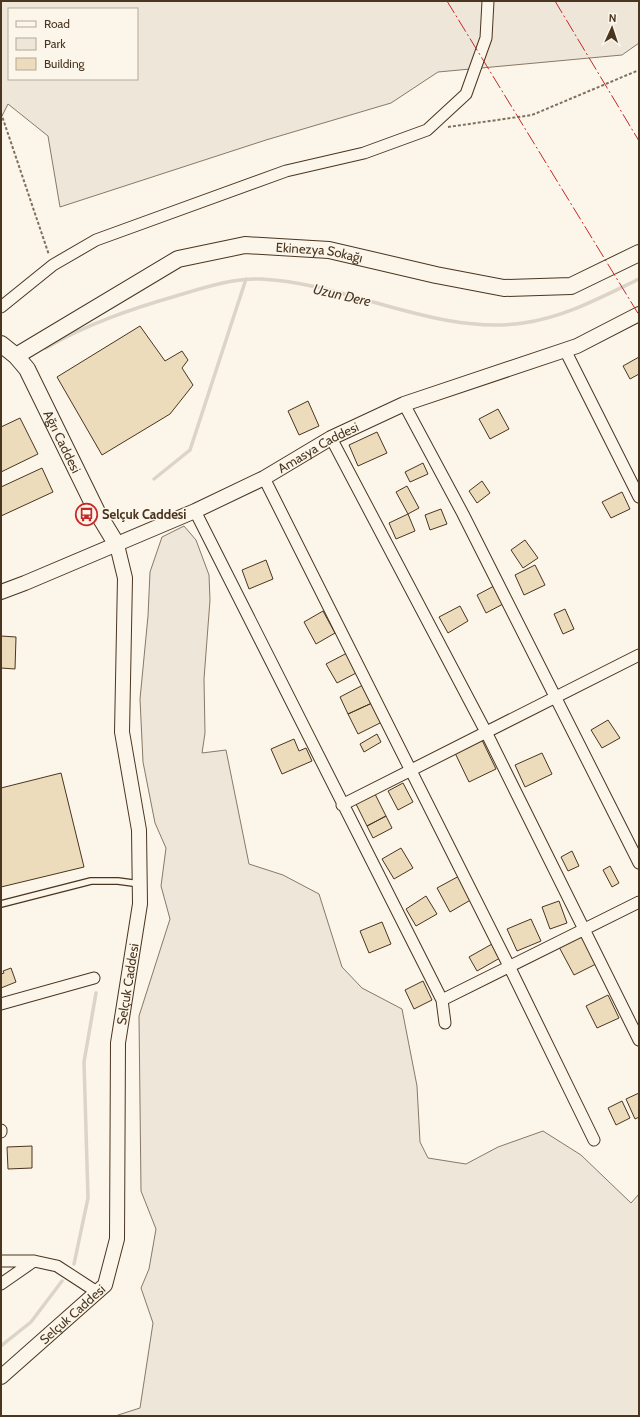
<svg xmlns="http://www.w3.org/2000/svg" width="640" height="1417" viewBox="0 0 640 1417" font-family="Cabin,sans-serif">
<rect width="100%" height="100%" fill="#fbf6e9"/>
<path fill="#ede6d9" stroke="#887966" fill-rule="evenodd" d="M1,1h638v42l-17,12 -184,17 -47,31 -125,37 -206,67 -12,-71 -40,-32 -7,14zM9,9h128v70h-128z
M184,526l12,14 13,35 1,25 -6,79 1,54 -3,20 24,-3 23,114 34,11 36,19 23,73 20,21 40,21 15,77 3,56 8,16 38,6 32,-17 45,-16 38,24 50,48 8,-9v222h-524l25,-8 13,-85 -12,-35 8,-19 7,-40 -15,-38 -2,-175 31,-97 -9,-33 5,-38 -11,-25 -12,-61 -3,-63 8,-83 2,-44 12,-35z"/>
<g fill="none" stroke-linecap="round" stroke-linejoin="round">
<path stroke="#dcd4c6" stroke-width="3.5" d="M46,348c41,-24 85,-39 130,-52 27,-8 56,-18 85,-17 86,4 176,57 262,44 42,-6 79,-26 116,-44
M154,479l36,-29 56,-171
M74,1264l14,-66 -4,-136 12,-69
M1,1346l30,-24 31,-41"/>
</g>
<path fill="#ecdcbc" stroke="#4a3520" d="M140,326l25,35 17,-10 6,9 -6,8 11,17 -23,29 -68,41 -45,-78z
M639,357v17l-9,5 -7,-13z
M308,401l11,25 -20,9 -11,-24z
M498,409l11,20 -19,10 -11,-20z
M20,418l18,36 -37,18v-45z
M377,432l10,21 -29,13 -9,-21z
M423,463l5,11 -18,8 -5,-10z
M42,468l11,24 -52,24v-29z
M482,481l8,12 -13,10 -8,-12z
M407,486l12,22 -11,6 -12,-22z
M622,492l8,17 -19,9 -9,-16z
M441,509l6,15 -17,6 -5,-15z
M408,514l7,17 -19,8 -7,-16z
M525,540l13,18 -15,10 -12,-18z
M266,560l7,19 -24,10 -7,-19z
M535,565l10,20 -21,10 -9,-20z
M494,586l9,18 -17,9 -9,-18z
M460,606l8,15 -20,12 -9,-16z
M565,609l9,20 -11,5 -9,-20z
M323,611l12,22 -19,11 -12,-22z
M1,636l15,1 -1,32 -14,-1z
M347,653l11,19 -21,11 -11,-19z
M363,685l9,18 -24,11 -8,-17z
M372,703l10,19 -24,12 -10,-20z
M608,720l12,18 -18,10 -11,-18z
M377,734l4,8 -17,10 -4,-8z
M294,739l5,12 7,-3 6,13 -30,13 -11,-25z
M482,740l14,29 -27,13 -14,-29z
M542,753l10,21 -27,13 -10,-22z
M61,773l23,94 -83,20v-99z
M403,783l10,19 -15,8 -10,-19z
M374,792l12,24 -19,10 -12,-24z
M386,816l6,12 -19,10 -6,-12z
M401,848l12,20 -19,11 -12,-20z
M572,851l7,15 -11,5 -7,-14z
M610,866l9,17 -7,4 -9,-17z
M461,875l13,23 -24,14 -13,-24z
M426,896l11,18 -21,12 -10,-17z
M559,901l8,22 -17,6 -8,-22z
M531,919l10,22 -24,10 -10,-22z
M382,922l9,22 -22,9 -9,-22z
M581,936l15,28 -22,11 -15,-28z
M492,944l8,14 -23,13 -8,-14z
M11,968l5,14 -15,6v-14l3,-1 -1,-2z
M423,981l9,19 -18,9 -9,-19z
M608,995l11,23 -22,10 -11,-22z
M639,1093v24l-4,2 -9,-20z
M622,1101l8,17 -14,7 -8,-17z
M32,1146v22l-24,1 -1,-22z"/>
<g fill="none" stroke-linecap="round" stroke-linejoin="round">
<defs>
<path id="service" d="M1,904l90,-23h27l22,3"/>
<path id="minor" d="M1,307l52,-42 43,-25 190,-69 78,-18 63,-23 39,-36 20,-56 2,-37
M565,350l74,147
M404,404l59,110 176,349
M331,438l155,294 153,308
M264,478l245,488 85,174
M195,511l247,489 3,23
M342,805l297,-150
M442,1000l197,-98
M1,1004l93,-26
M1,1132v-2
M1,1261h33l23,5 40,26
M1,1284l33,-23"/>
<g id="tertiary">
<path id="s1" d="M1,592l24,-9 170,-72 69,-33 67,-40 73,-34 173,-58 62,-32"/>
<path id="s2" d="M1,1377l104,-92 12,-46 1,-196 22,-139 -1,-74 -17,-98 3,-154 -8,-33"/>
</g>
<g id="secondary">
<path id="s3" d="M1,344l15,12 11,13 70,143 20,33"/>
<path id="s4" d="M16,356l162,-97 67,-14 84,5 107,25 68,13 67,-2 68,-33"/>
</g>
</defs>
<use href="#service" stroke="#4a3520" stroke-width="8"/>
<use href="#minor" stroke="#4a3520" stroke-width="13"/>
<use href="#tertiary" stroke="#4a3520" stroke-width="16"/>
<use href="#secondary" stroke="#4a3520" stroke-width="18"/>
<path stroke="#7f6f5c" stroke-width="2" stroke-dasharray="3 2" stroke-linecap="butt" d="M1,113l48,142
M448,127l84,-12 107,-45"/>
<use href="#service" stroke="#fbf6e9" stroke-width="5.5"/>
<use href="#minor" stroke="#fbf6e9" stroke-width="11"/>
<use href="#tertiary" stroke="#fbf6e9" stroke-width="14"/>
<use href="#secondary" stroke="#fbf6e9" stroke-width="16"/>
<path stroke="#c62828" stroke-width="1" stroke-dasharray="14 3 2 3" stroke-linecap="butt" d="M447,1l192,314
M555,1l84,140"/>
</g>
<defs>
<symbol id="bus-ring" viewBox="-11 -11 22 22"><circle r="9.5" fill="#fbf6e9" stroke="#c62828" stroke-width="1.5"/><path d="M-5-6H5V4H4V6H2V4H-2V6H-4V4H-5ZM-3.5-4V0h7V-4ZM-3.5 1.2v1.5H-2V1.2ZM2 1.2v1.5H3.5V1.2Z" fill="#c62828"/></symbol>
</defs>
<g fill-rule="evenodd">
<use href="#bus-ring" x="74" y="502" width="25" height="25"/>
</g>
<g text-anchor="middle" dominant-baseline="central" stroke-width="3" stroke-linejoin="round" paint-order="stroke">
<g font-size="13" fill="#4a3520" stroke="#fbf6e9">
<text stroke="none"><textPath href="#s4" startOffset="332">Ekinezya Sokağı</textPath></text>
<text stroke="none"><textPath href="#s3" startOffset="117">Ağrı Caddesi</textPath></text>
<text stroke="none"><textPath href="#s1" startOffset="349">Amasya Caddesi</textPath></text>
<text stroke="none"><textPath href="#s2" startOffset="442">Selçuk Caddesi</textPath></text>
<text stroke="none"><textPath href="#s2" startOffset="95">Selçuk Caddesi</textPath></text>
</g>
<g font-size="13" font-weight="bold" fill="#4a3520" stroke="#fbf6e9" text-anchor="start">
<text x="102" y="514">Selçuk Caddesi</text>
</g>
<g font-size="14" font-style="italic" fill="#4a3520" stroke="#fbf6e9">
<text transform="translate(342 295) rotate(13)">Uzun Dere</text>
</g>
</g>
<rect width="640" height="1417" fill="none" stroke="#4a3520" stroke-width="4"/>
<rect x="8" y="8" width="130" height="72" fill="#fbf6e9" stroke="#b4a999"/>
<rect x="16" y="21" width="20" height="6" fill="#fbf6e9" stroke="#b4a999"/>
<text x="44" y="28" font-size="12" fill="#4a3520">Road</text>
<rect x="16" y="38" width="20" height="12" fill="#ede6d9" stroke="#b4a999"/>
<text x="44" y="48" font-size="12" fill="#4a3520">Park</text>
<rect x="16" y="58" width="20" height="12" fill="#ecdcbc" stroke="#b4a999"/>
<text x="44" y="68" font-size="12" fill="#4a3520">Building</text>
<g transform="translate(612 28) rotate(3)" stroke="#fbf6e9" stroke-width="3" paint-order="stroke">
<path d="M0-3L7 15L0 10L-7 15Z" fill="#4a3520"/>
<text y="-6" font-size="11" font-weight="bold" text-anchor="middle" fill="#4a3520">N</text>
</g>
</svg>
